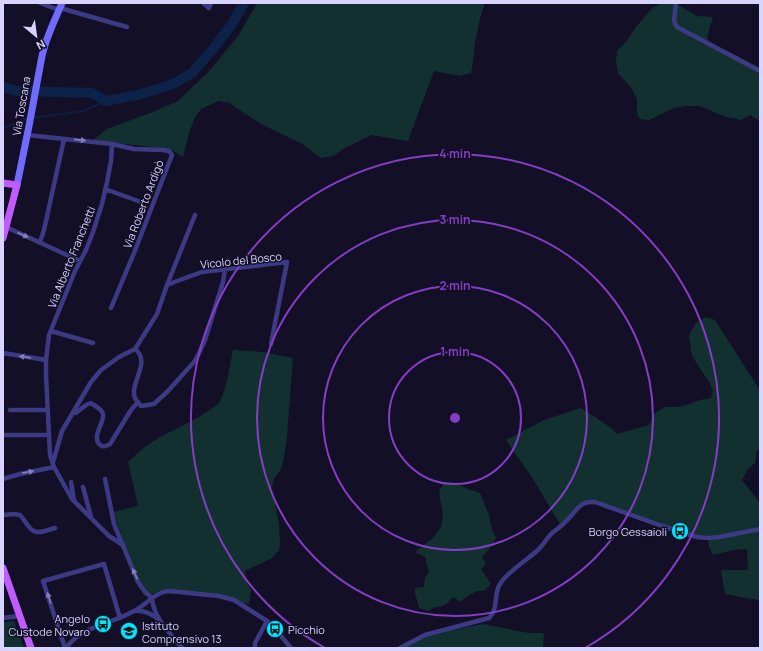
<svg xmlns="http://www.w3.org/2000/svg" width="763" height="651" viewBox="0 0 763 651" font-family="Manrope,sans-serif">
<rect width="100%" height="100%" fill="#130f26"/>
<path fill="#12302f" d="M257,3h228l-5,15 -5,25 -2,19 -2,11 -11,3 -26,-5 -26,70 -37,-6 -28,14 -10,7 -12,2 -19,-14 -41,-20 -32,-21 -11,-2 -17,8 -6,8 -6,16 -6,24 -10,-6 -14,-3 -66,-8 14,-11 32,-12 11,-4 28,-12 32,-31 28,-34z
M665,3h10l22,13 16,1 -5,17 -1,8 21,9 32,17v53l-10,-6 -9,5 -15,-3 -27,-11h-13l-12,2 -25,12 -9,-1 -3,-6v-14l-5,-10 -14,-16 -2,-11 1,-11 9,-9 10,-15 17,-20z
M706,317l9,3 44,69h1v59l-3,3 -2,12 -7,6 -6,11 18,23v24l-47,9 -26,-2 -89,-29 -10,-1 -8,1 -19,21 -28,-47 -27,-39 38,-20 37,-12c13,9 26,15 36,26l32,-9 6,-12 10,-6h13l12,-3 6,-3 15,-3 2,-7 -4,-9 -17,-26 -3,-21 7,-12z
M233,350l30,2 30,6 -6,79 -3,20 -3,12 -7,10 -2,9 7,36 1,18 -1,8 -7,8 -27,13 2,12 4,7 -2,14 -63,-13 -26,1 -15,3 -14,-32 -18,-51 25,-6 -10,-44c7,-7 15,-14 24,-20 14,-9 62,-30 68,-41 7,-13 10,-37 13,-51z
M444,482h9l15,7 12,4 9,22 3,15 4,8 -7,11 -7,8 4,7 -5,5 10,15 -7,7h-7l-11,6 -6,5 -7,-5 -7,7 -6,3h-5l-7,4 -9,-3 -4,-15v-5l9,-1 1,-10 4,-5 -3,-9v-4l-1,-2 -10,-5 18,-14 8,-11 2,-12 -4,-23z
M760,529v71l-14,-2 -21,-4 -4,-24h27l-1,-21 -13,1 -21,5 -4,-9 -1,-8z
M14,621l10,27h-21v-26z
M483,624l46,9h15l-1,15h-139l18,-10 36,-9z"/>
<g fill="none" stroke-linecap="round" stroke-linejoin="round">
<path stroke="#0c2248" stroke-width="1.5" d="M33,118l50,-7 23,-10
M3,128l24,-9"/>
<path stroke="#0c2248" stroke-width="10" d="M3,87l14,4 75,2 14,8 31,-6 21,-6 17,-6 17,-10 21,-24 19,-25 12,-21"/>
<path stroke="#3d3a85" stroke-width="4.5" d="M40,3l19,7
M203,3l6,5 2,-5
M676,3l-2,18 3,6 83,44
M60,8l67,19
M27,135l85,9 22,5 29,1 6,1 3,4 -38,98 -23,55
M112,144l-1,17 -4,21 -5,22 -9,28 -7,18 -11,21 -26,64 -3,25v15l4,80 4,12 18,32 37,37 14,9
M105,189l36,13
M6,227l74,34
M40,242l4,-12 20,-91
M167,285l10,-4 25,-9 85,-10 -16,82
M51,331l42,12
M135,349c17,13 -6,34 0,49 1,3 4,5 6,8l13,-2 14,-13 26,-29 5,-9 6,-13 18,-58 2,-13
M3,353l43,7
M10,410h38
M73,412l3,1 10,-8 5,-2c4,3 11,6 12,11 2,8 -11,21 -4,30 4,4 7,2 11,0l21,-34 7,-8
M3,435h46
M53,462l9,-31 29,-49 10,-12 18,-13 16,-8 22,-35 10,-29 28,-70
M3,479l17,-5 34,-7
M105,479l9,45 24,58 7,10 7,6
M71,482l3,18
M83,487l8,30
M3,515l11,-1 6,1c4,4 6,9 10,13 6,8 17,2 25,0
M152,598c1,19 18,35 30,50
M135,611c10,-1 17,3 24,9
M3,618l16,-2
M65,648l-22,-67 61,-17 16,54
M66,648c17,-23 46,-24 68,-37 12,-6 21,-19 35,-20l50,5 15,4 33,21 8,8 16,19
M255,648v-5l12,-22
M400,648l25,-13 64,-17c10,-9 4,-23 11,-34 7,-12 27,-24 38,-34 5,-5 9,-12 14,-17 5,-4 10,-7 14,-12 6,-5 10,-13 17,-17 4,-3 7,-2 12,-2l67,24 35,11 11,1 11,-1 41,-8"/>
<path stroke="#6f6bff" stroke-width="7" d="M17,185l12,-59 13,-70c4,-19 13,-36 20,-53"/>
<path stroke="#c25bff" stroke-width="7" d="M3,183l14,2 -14,53
M3,568l28,80"/>
</g>
<defs><path id="oneway-solid" d="M-6-.8H1V-3.2L6.5 0L1 3.2V.8H-6Z"/></defs>
<g fill="#837fbc">
<use href="#oneway-solid" transform="translate(80 140) rotate(6)"/>
<use href="#oneway-solid" transform="translate(23 235) rotate(24)"/>
<use href="#oneway-solid" transform="translate(25 357) rotate(-172)"/>
<use href="#oneway-solid" transform="translate(28 472) rotate(-11)"/>
<use href="#oneway-solid" transform="translate(135 574) rotate(-114)"/>
<use href="#oneway-solid" transform="translate(49 598) rotate(-108)"/>
</g>
<g fill="none" stroke="#843dc5" stroke-width="2">
<circle cx="455" cy="418" r="66"/>
<circle cx="455" cy="418" r="132"/>
<circle cx="455" cy="418" r="198"/>
<path d="M325 648A264 264 0 1 1 585 648"/>
</g>
<defs>
<symbol id="bus-disc" viewBox="-11 -11 22 22"><circle r="9.5" fill="#00e5ff" stroke="#130f26"/><path d="M-5-6H5V4H4V6H2V4H-2V6H-4V4H-5ZM-3.5-4V0h7V-4ZM-3.5 1.2v1.5H-2V1.2ZM2 1.2v1.5H3.5V1.2Z" fill="#111"/></symbol>
<symbol id="school-disc" viewBox="-11 -11 22 22"><circle r="9.5" fill="#00e5ff" stroke="#130f26"/><path d="M0-5L7-2L0 1L-7-2ZM-4 1L0 2.5L4 1V4Q0 6-4 4Z" fill="#111"/></symbol>
</defs>
<g fill-rule="evenodd">
<use href="#bus-disc" x="670" y="521" width="20" height="20"/>
<use href="#bus-disc" x="93" y="614" width="20" height="20"/>
<use href="#bus-disc" x="265" y="619" width="20" height="20"/>
<use href="#school-disc" x="119" y="621" width="20" height="20"/>
</g>
<g text-anchor="middle" dominant-baseline="central" stroke-width="3" stroke-linejoin="round" paint-order="stroke">
<g font-size="11" fill="#d9d4ff" stroke="#130f26">
<text transform="translate(21 106) rotate(-80)">Via Toscana</text>
<text transform="translate(143 204) rotate(-69)">Via Roberto Ardigò</text>
<text transform="translate(71 257) rotate(-68)">Via Alberto Franchetti</text>
<text transform="translate(241 260) rotate(-6)">Vicolo del Bosco</text>
</g>
<g font-size="11" fill="#d9d4ff" stroke="#130f26" text-anchor="end">
<text x="667" y="531">Borgo Gessaioli</text>
<text x="90" y="618">Angelo<tspan x="90" dy="13">Custode Novaro</tspan></text>
<text x="142" y="625" text-anchor="start">Istituto<tspan x="142" dy="13">Comprensivo 13</tspan></text>
<text x="288" y="629" text-anchor="start">Picchio</text>
</g>
</g>
<circle cx="455" cy="418" r="6" fill="#843dc5" stroke="#130f26" stroke-width="2"/>
<g font-size="12" text-anchor="middle" font-weight="bold" fill="#843dc5" stroke="#130f26" stroke-width="3" stroke-linejoin="round" paint-order="stroke">
<text x="455" y="158">4 min</text>
<text x="455" y="224">3 min</text>
<text x="455" y="290">2 min</text>
<text x="455" y="356">1 min</text>
</g>
<rect width="763" height="651" fill="none" stroke="#d9d4ff" stroke-width="8"/>
<g transform="translate(36 36) rotate(151)" stroke="#130f26" stroke-width="3" paint-order="stroke">
<path d="M0-3L7 15L0 10L-7 15Z" fill="#d9d4ff"/>
<text y="-6" font-size="11" font-weight="bold" text-anchor="middle" fill="#d9d4ff">N</text>
</g>
</svg>
